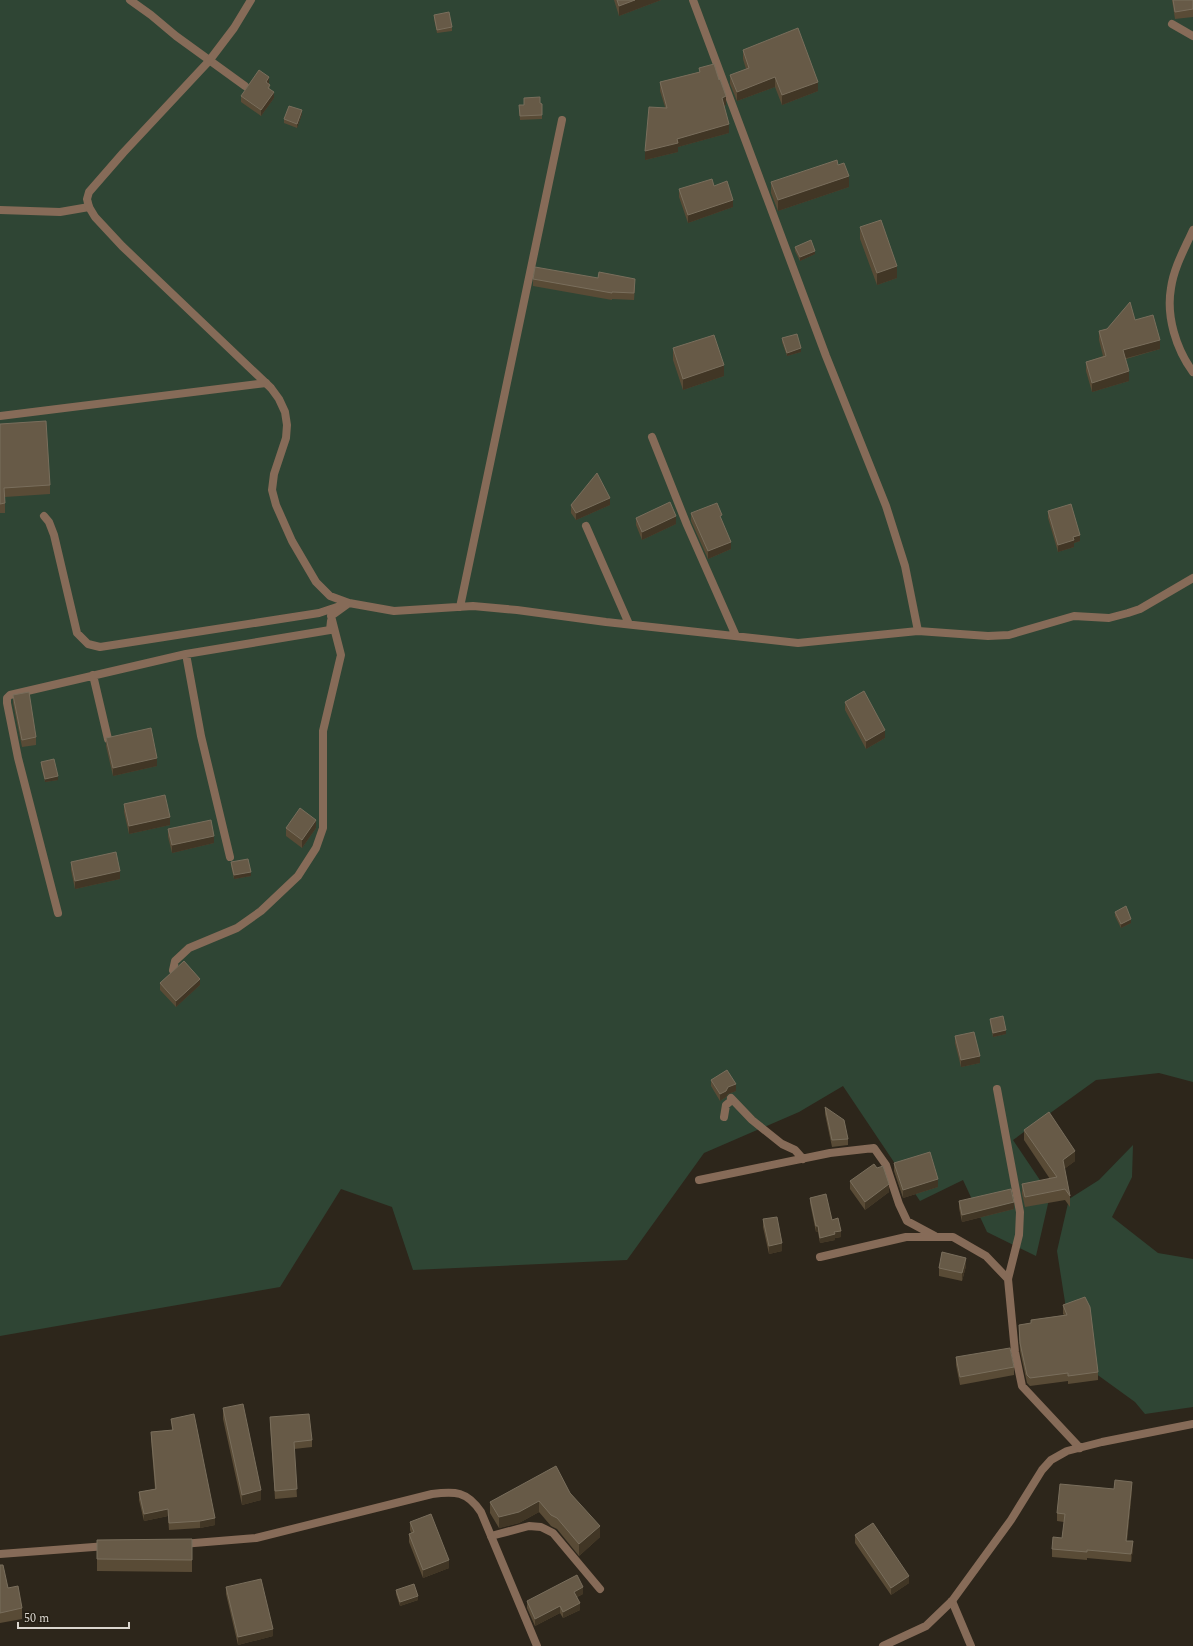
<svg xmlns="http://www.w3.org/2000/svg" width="1193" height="1646" viewBox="0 0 1193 1646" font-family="Spectral,serif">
<rect width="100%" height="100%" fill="#2d261b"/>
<path fill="#2f4534" d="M0,0h1193v1082l-34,-9 -63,7 -83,60 37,55 -14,61 -49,-24 -24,-52 -43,21 -77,-115 -44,26 -95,41 -77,107 -214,10 -21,-63 -51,-18 -61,98 -280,49z
M1133,1145l-1,32 -20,40 46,36 35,6v148l-48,7 -10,-12 -47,-34 -22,-32 -1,-34 -8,-51 12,-52 30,-19z"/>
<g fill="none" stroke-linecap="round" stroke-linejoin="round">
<path stroke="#866b58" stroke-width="8" d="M130,0l21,15 25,21 69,50
M0,210l60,2 29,-5
M0,416l266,-33
M491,1536l38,-10 12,1 12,6 47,56
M952,1601l19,45"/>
<path stroke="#866b58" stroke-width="8" d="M251,0l-17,28 -25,33 -86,92 -34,39 -2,7 2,8 6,10 27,29 149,142 8,11 6,13 2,13 -1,13 -12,36 -2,16 4,15 16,36 24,41 14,14 19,7 45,8 79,-5 44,4 89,12 192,21 120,-12 70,5 21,-1 65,-19 35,2 19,-5 12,-4 53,-31
M693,0l133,356 60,150 19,60 13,65
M1172,24l21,12
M1193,230c-8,18 -19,37 -22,58 -5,28 5,61 22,84
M652,437l35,88 49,111
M44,516l5,6 5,13 23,98 11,11 12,3 219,-34 30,-10 -18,13 10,39 -18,76v97l-7,20 -18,28 -37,35 -24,17 -48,20 -14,13 -2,9
M586,526l43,98
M460,607l102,-487
M186,654l15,82 29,121
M93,675l15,64
M58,913l-40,-155 -11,-55v-5l3,-3 176,-41 144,-24 1,-9
M997,1089l23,123 -1,23 -11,44 7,73 7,34 58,62
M731,1098l21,22 30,24 13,6 8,9
M724,1117l2,-12 6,-5
M699,1180l131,-27 44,-5 12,17 13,39 8,17 28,15
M820,1257l86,-20h47l33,19 22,23
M182,1544l74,-6 176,-44c23,-3 35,-3 49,18l56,134
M0,1554l107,-8
M883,1646l43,-20 26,-25 59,-81 31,-50 9,-10 16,-9 35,-9 91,-18"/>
</g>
<path fill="#594b36" d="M614,0h47l-42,16z
M1172,0h21v17l-18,2z
M434,15l18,12v4l-15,2 -3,-14z
M743,50l75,41 -36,14 -7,-18 -38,14 -7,-17v-9l16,-6 -3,-10z
M699,68l27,37 -2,1 5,27 -51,14v5l-33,8 20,-53 -5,-16v-9l39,-10z
M269,83l1,7 4,8 -13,18 -20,-14v-6z
M542,104v15l-22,1 -1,-11 5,-4z
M302,114l-5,14 -13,-5v-4z
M838,165l11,22 -71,24 -7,-18v-11z
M714,186l19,21 -45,16 -9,-26v-8z
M860,227l37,51 -20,7 -17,-46z
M795,247l20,7 -15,7 -5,-10z
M533,279l102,8 -1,13 -22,-1v1l-79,-14z
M1135,320l25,29 -34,10 3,22 -37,11 -6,-21v-9l17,-6 -4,-16v-9z
M782,338l19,14 -14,4 -5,-14z
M673,348l51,28 -41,14 -10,-30z
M0,424l50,61v9l-45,3v16h-5z
M571,505h39l-34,15 -5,-7z
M1048,511l32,30 -6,2v4l-16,5 -10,-34z
M691,513l31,8 9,28 -23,10 -17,-38z
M636,518l40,6 -34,16 -6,-15z
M13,695l23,42v8l-14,2 -9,-44z
M845,702l40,36 -19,11 -21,-39z
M106,738l51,28 -44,10 -7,-30z
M41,762l17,18 -13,2 -4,-16z
M124,804l46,21 -41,9 -5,-22z
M286,828h30l-14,20 -16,-12z
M168,829l46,14 -42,10 -4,-16z
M71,862l49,17 -45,10 -4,-19z
M231,862l20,14 -17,3 -3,-13z
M1115,912l16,11 -10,5 -6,-12z
M160,983l40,2 -24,22 -16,-17z
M990,1019l16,15 -13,3 -3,-14z
M955,1036l25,27 -19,4 -6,-24z
M711,1080l25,11 -8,3 -2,3 -6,4 -9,-15z
M825,1107l23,32v6l-16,2 -7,-33z
M1024,1130l51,31 -11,8 6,27v11l-5,-7 -40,7 -3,-13v-10l28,-5 -26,-39z
M894,1163l44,24 -35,11 -9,-27z
M850,1181l39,11 -24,18 -15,-21z
M810,1198l22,22 9,17 -6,1v2l-15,3 -2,-11h-2l-6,-29z
M959,1201l55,8 -52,13 -3,-14z
M763,1219l19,32 -13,3 -6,-27z
M966,1266l-4,15 -23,-5v-8z
M1063,1305l35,67v8l-30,4v-3l-38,5 -3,-3 -7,-32 -1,-18v-8l12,-2v-3l33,-5 -1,-1z
M956,1357l58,10v8l-54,10 -4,-20z
M223,1408l38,92 -19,5 -19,-86z
M270,1417l42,23v7l-18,2 3,48 -22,2 -5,-75z
M171,1419l44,106 -15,3 -31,2 -1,-14 -24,5 -5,-21v-8l16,-3 -4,-50v-7l21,-2z
M1114,1489l18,1 -5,51 6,8 -2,13 -44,-4v2l-35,-3v-8l10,-11 2,-16 -7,-1v-8z
M570,1493l30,44 -21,19 -22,-27 -6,-3 -12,-14 -20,11 -20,5 -9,-15v-11z
M410,1522l39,46 -26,10 -14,-36v-8l2,-1 -1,-3z
M855,1535l54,48 -18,12 -36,-52z
M192,1539v33l-95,-1v-31z
M0,1565l8,23 14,20v11l-22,4z
M226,1587l47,49 -35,9 -12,-51z
M396,1590l22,10 -18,6 -4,-12z
M583,1594l-6,3 3,13 -17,8 -3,-5 -25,13 -8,-18v-7z"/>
<path fill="#413625" d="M635,0h26l-42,16v-10z
M269,77v6l-3,5v-6z
M775,77v10l-38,14v-9z
M818,82v9l-36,14v-10z
M274,92v6l-13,18v-6z
M726,96v9l-4,2v-9z
M302,110v4l-5,14v-4z
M729,124v9l-51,14v5l-33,8v-9l32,-12z
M849,176v11l-71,24v-11z
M733,200v7l-45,16v-8z
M815,251v3l-15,7v-4z
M897,266v12l-20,7v-12z
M1160,340v9l-37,10v-9z
M801,348v4l-14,4v-3z
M724,365v11l-41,14v-11z
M1129,371v10l-37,11v-9z
M610,498v7l-34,15v-7z
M676,516v8l-34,16v-8z
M1080,535v6l-6,2v4l-16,5v-7l15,-8z
M731,542v7l-23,10v-8z
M885,730v8l-19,11v-8z
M157,758v8l-44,10v-8z
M58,776v4l-13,2v-3z
M170,817v8l-41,9v-8z
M316,820v8l-14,20v-8z
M214,836v7l-42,10v-8z
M120,871v8l-45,10v-8z
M251,872v4l-17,3v-4z
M1131,919v4l-10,5v-4z
M200,979v6l-24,22v-6z
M1006,1030v4l-13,3v-4z
M980,1056v7l-19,4v-7z
M736,1084v7l-8,3 -2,3 -6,4v-7l8,-7z
M1075,1151v10l-12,9v-10z
M938,1179v8l-35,11v-8z
M889,1184v8l-24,18v-8z
M1014,1202v7l-52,13v-7z
M816,1226h2v6h-2z
M841,1231v6l-6,1v2l-15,3v-5l14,-6z
M782,1243v8l-13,3v-8z
M966,1258v8l-4,15v-8z
M1132,1482v8l-6,59v-8z
M261,1490v10l-19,5v-10z
M539,1501v11l-20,11 -20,5v-11z
M168,1509v7l-24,5v-7z
M215,1518v7l-15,3v-7z
M600,1526v11l-21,19v-12z
M1133,1541v8l-2,13v-8z
M449,1560v8l-26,10v-8z
M909,1576v7l-18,12v-7z
M583,1587v7l-9,4v-6z
M418,1596v4l-18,6v-4z
M580,1603v7l-17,8v-6z
M560,1606v7l-25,13v-7z
M273,1629v7l-35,9v-8z"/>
<path fill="#675a47" stroke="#796e5c" d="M617,0h18l-16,6z
M1173,0h20v9l-18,3z
M449,12l3,15 -15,3 -3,-15z
M798,28l20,54 -36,13 -7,-18 -38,15 -7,-17 19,-7 -6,-18z
M714,64l5,16 1,-1 6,17 -4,2 7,26 -52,15 1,4 -33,8 4,-44 18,1 -7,-26 40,-10 -1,-4z
M259,70l10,7 -3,5 4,3 -2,3 6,4 -13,18 -20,-14z
M540,97v6l2,1v11l-22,1 -1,-11h5v-7z
M289,106l13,4 -5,14 -13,-5z
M837,160l1,5 6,-2 5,13 -71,24 -7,-18z
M712,179l2,7 13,-5 6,19 -45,15 -9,-26z
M881,220l16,46 -20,7 -17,-46z
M811,240l4,11 -15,6 -5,-10z
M535,267l63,11 1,-6 36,7 -1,14 -22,-1v1l-79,-14z
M1130,302l5,18 18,-5 7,25 -37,10 6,21 -37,12 -6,-21 20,-6 -7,-25 8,-2z
M797,334l4,14 -14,5 -5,-15z
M714,335l10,30 -41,14 -10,-31z
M46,421l4,64 -46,3 1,15 -5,1v-80z
M597,473l13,25 -34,15 -5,-8z
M670,502l6,14 -34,16 -6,-14z
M717,503l5,12 -2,1 11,26 -23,9 -17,-38z
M1071,504l9,31 -7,2 1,3 -16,5 -10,-34z
M864,691l21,39 -19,11 -21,-39z
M29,692l7,45 -14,3 -9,-45z
M151,728l6,30 -44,10 -7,-30z
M54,759l4,17 -13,3 -4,-17z
M165,795l5,22 -41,9 -5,-22z
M300,808l16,12 -14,20 -16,-12z
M211,820l3,16 -42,9 -4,-16z
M116,852l4,19 -45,10 -4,-19z
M248,859l3,13 -17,3 -3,-13z
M1126,906l5,13 -10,5 -6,-12z
M184,961l16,18 -24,22 -16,-18z
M1003,1016l3,14 -13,3 -3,-14z
M974,1032l6,24 -19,4 -6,-24z
M727,1070l9,14 -8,3 -2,4 -6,3 -9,-14z
M825,1107l19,13 4,19 -16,1z
M1049,1112l26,39 -12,9 7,36 -5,-7 -40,8 -3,-13 35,-7 -33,-47z
M930,1152l8,27 -35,11 -9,-27z
M874,1164l3,4 6,-2 6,18 -24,18 -15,-21z
M1011,1189l3,13 -52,13 -3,-14z
M826,1194l6,26 6,-2 3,13 -7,1 1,2 -15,4 -2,-12h-2l-6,-28z
M777,1217l5,26 -13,3 -6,-27z
M942,1252l24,6 -4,15 -23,-5z
M1085,1297l5,10 8,65 -30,4v-3l-38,5 -3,-3 -7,-32 -1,-18 12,-2v-3l36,-5 -4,-10z
M1010,1348l4,19 -54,10 -4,-20z
M243,1404l18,86 -19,5 -19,-87z
M194,1414l21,104 -15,3 -31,2 -1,-14 -24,5 -5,-22 17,-3 -5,-57 22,-2 -2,-11z
M309,1414l3,26 -18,2 3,47 -22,2 -5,-74z
M556,1466l14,27 30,33 -21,18 -22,-26 -6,-3 -12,-14 -20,11 -20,5 -9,-15z
M1115,1480l17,2 -6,59h7l-2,13 -44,-4v2l-35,-3 1,-12 9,1 3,-24 -8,-1 3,-29 54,5z
M431,1514l18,46 -26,10 -14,-36 5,-2 -4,-10z
M873,1523l36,53 -18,12 -36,-53z
M192,1539v21l-95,-1v-19z
M0,1565h3l5,23 10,-2 4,22 -22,5z
M577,1575l6,12 -9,5 6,11 -17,9 -3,-6 -25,13 -8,-18z
M261,1579l12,50 -35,8 -12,-50z
M414,1584l4,12 -18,6 -4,-12z"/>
<path d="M18 1622v6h111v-6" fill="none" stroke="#dbd6cf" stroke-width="2"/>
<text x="24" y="1622" font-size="12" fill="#dbd6cf" stroke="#231d12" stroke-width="3" paint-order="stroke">50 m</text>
</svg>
